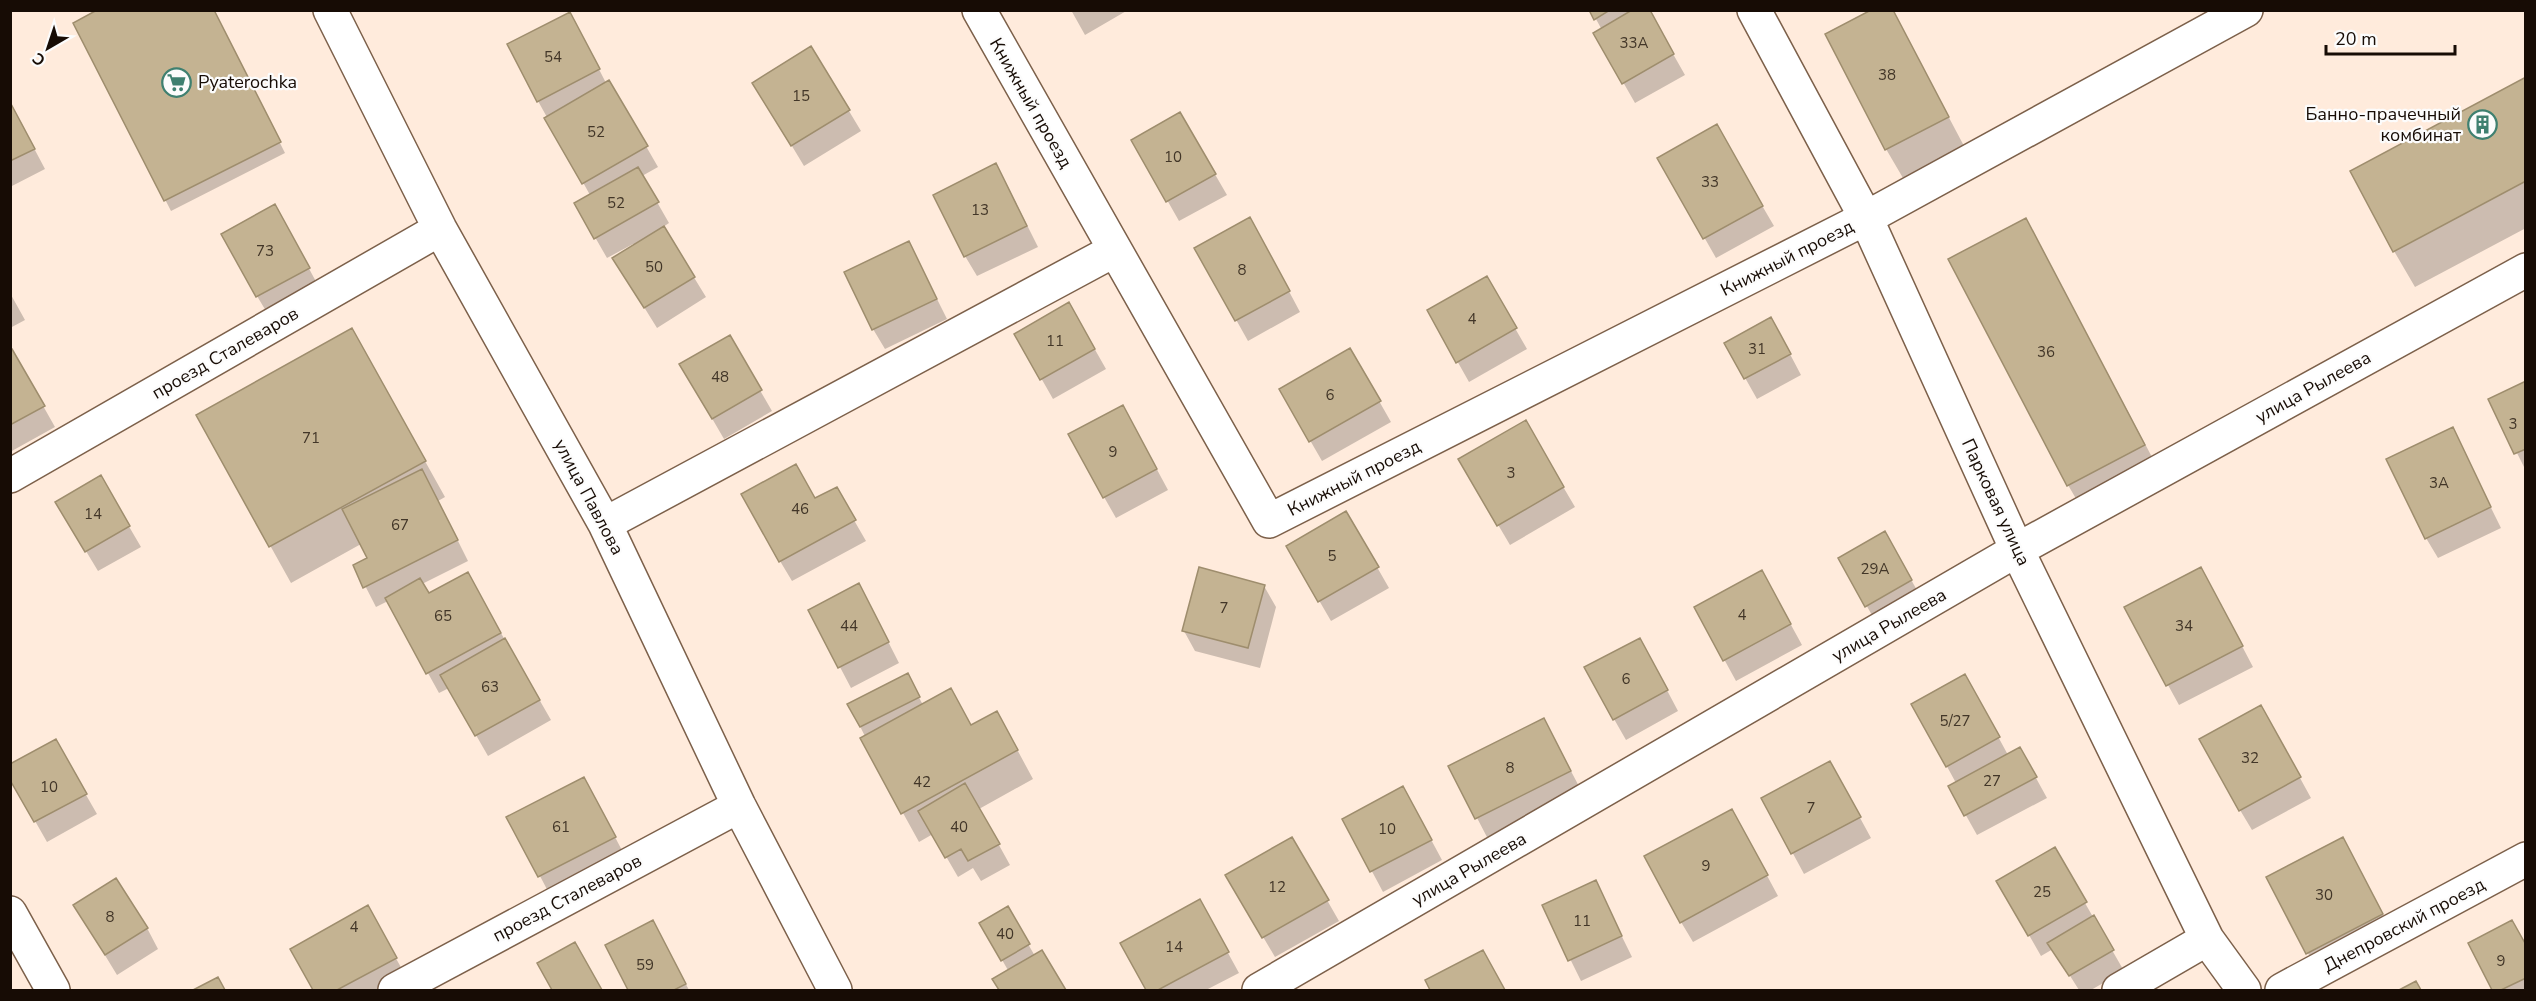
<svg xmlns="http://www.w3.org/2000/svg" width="2536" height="1001" viewBox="0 0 2536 1001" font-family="'Nunito Sans',sans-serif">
<rect width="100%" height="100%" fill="#ffebdc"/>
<path fill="#0003" d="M213,10l72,143 -114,58 -96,-188z
M1071,10h57l-43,25z
M1591,10h57l37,65 -50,28 -40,-70 7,-3z
M1892,10l72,136 -61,32 -17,-29z
M581,34l25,49 3,-1 49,85 -16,9 27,47 -6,4 43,70 -49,31 -31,-50 8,-32 -1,-2 -26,14 -31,-54 14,-9 -52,-94z
M811,48l50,83 -57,35 -38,-63z
M2526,79v149l-111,59 -21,-36z
M10,103l35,66 -35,18z
M1180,114l47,81 -48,26 -46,-81z
M1716,127l58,99 -58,32 -57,-100z
M1007,185l31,62 -61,29 -12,-20z
M2026,220l135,254 -76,40 -17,-29z
M286,226l34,63 -51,27 -12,-20z
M1261,239l39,73 -52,29 -52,-93z
M909,243l38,76 -62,30 -12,-20z
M1486,278l41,71 -58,33 -40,-71z
M10,293l15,27 -15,8z
M1069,304l37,65 -53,30 -37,-65z
M729,337l43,74 -48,28 -43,-74z
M1782,339l19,36 -44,24 -31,-55z
M1350,350l41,72 -69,39 -41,-71z
M12,351l43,76 -45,25v-100z
M372,366l73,131 -7,4 30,60 -46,23 6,11h51l72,125 -63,36 -39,-68 -10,5 -51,-92 -12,6 -21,-41 14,-7 -8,-15 -70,39 -93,-167z
M2526,382v89l-36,-72z
M1525,422l50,85 -65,38 -50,-85z
M1134,427l34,63 -52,28 -12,-21z
M2452,429l49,99 -63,30 -12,-20z
M100,477l41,70 -43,24 -41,-68z
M836,489l30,52 -74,40 -12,-20 35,-61z
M1346,513l43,75 -58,33 -43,-74z
M1885,533l38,68 -45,25 -38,-68z
M1264,586l12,21 -16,61 -65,-17 -11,-20z
M2212,589l41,78 -74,38 -11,-20z
M1773,592l29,53 -66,36 -40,-73z
M870,606l29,57 -48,25 -41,-78z
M1651,660l27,51 -52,29 -12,-21z
M907,675l16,30 48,22 42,15 20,37 -54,30 31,56 -29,16 -8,-13 -15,9 -25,-43 -14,8 -16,-29 -54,-109z
M1976,696l32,59 12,-6 27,49 -70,37 -27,-48 6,-4 -43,-79z
M1544,720l38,72 -94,47 -38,-73z
M2272,727l39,71 -59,32 -12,-20z
M55,741l42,73 -50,28 -37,-65z
M1841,783l30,55 -67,36 -41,-76z
M595,799l31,59 -75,39 -42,-80z
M1414,808l28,52 -59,32 -39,-73z
M1743,831l35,65 -85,46 -12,-20z
M1292,839l47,82 -64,36 -48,-81z
M2054,849l70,122 -33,19h-12l-26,-41 -12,7 -43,-75z
M2354,859l39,76 -74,39 -51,-97z
M1595,882l37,75 -51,24 -37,-75z
M75,906l72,22 11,21 -41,26z
M367,907l40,71 -22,12h-70l-23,-41z
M1007,908l28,48 7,-4 22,38h-64l-6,-10 15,-8 -28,-49z
M1211,922l28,51 -33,17h-59l-25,-47z
M664,943l25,47h-59l-23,-44z
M2470,943l56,3v44h-32z
M575,944l26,46h-47l-15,-27z
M1494,972l10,18h-72l-5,-9z"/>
<path fill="#c4b392" stroke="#9e8d6d" stroke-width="1.5" d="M97,10h117l67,132 -117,59 -91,-178z
M1589,10h21l-16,10z
M1632,10h18l24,44 -52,30 -29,-51z
M1871,10h22l56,107 -64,33 -60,-116z
M570,12l30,57 -63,33 -30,-58z
M811,46l39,64 -59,36 -39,-63z
M2526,77v104l-133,71 -43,-81z
M609,80l39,66 -66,38 -38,-66z
M10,102l25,47 -25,12z
M1180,112l36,62 -50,28 -35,-62z
M1717,124l46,82 -60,33 -46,-81z
M996,163l31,63 -63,31 -31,-62z
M638,167l21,35 -65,37 -20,-36z
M275,204l35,64 -54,29 -35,-63z
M1250,217l40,74 -55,30 -41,-73z
M2026,218l119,227 -78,41 -119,-227z
M664,226l31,51 -51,31 -32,-50z
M909,241l28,58 -65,31 -28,-58z
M1487,276l30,52 -61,35 -29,-53z
M1069,302l26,47 -55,31 -26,-46z
M1771,317l20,37 -47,25 -20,-36z
M352,328l74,133 -157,86 -73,-132z
M730,335l32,55 -50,29 -33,-55z
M1350,348l31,53 -72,41 -30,-53z
M12,349l33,57 -35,19v-75z
M2526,381v68l-12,5 -26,-55z
M1123,405l34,64 -54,29 -35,-64z
M1526,420l38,67 -67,39 -39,-67z
M2453,427l38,80 -66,32 -39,-80z
M796,464l19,34 22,-11 19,33 -77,42 -38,-68z
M422,469l36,71 -95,48 -10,-23 14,-7 -25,-49z
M101,475l29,51 -45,26 -30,-50z
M1346,511l33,56 -61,35 -32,-56z
M1885,531l27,49 -47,27 -27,-49z
M1199,567l66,18 -17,63 -66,-17z
M2201,567l42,79 -77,40 -42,-79z
M1762,570l29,54 -68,37 -29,-54z
M468,572l33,61 -75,41 -41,-76 35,-20 9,15z
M859,583l30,59 -51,26 -30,-58z
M505,638l35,62 -65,36 -35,-61z
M1640,638l28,52 -55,30 -29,-53z
M908,673l12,24 -60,30 -13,-23z
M1965,674l35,63 -54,30 -35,-63z
M951,688l20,37 26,-14 21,39 -117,64 -41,-76z
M2261,705l40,72 -62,34 -40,-72z
M1544,718l27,53 -96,48 -27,-53z
M56,739l31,55 -53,28 -24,-42v-16z
M2020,747l17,30 -73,39 -16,-30z
M1830,761l31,56 -70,37 -30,-56z
M584,777l32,60 -78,40 -32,-60z
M965,783l35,61 -32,17 -7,-12 -16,9 -27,-47z
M1403,786l29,54 -62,32 -28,-53z
M1732,809l36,66 -88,48 -36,-67z
M1292,837l37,63 -67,38 -37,-63z
M2343,837l40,77 -77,40 -40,-77z
M2055,847l32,55 -59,34 -32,-55z
M116,878l32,50 -43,27 -32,-50z
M1596,880l26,56 -54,25 -26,-56z
M1200,899l29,53 -71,38h-12l-26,-47z
M368,905l29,53 -60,32h-24l-23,-41z
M1008,906l22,38 -29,17 -22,-38z
M2094,915l20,35 -45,26 -22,-33z
M653,920l33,64 -12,6h-46l-23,-45z
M2512,920l14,25v33l-25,12h-9l-24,-47z
M575,942l27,48h-50l-15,-27z
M1042,950l24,40h-67l-7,-11z
M1483,950l22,40h-75l-5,-10z
M218,977l7,13h-32z
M2416,981l5,9h-22z"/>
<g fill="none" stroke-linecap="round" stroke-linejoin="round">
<defs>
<path id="minor" d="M330,10l110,219 165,295 134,282 96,184
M979,10l290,511 597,-303 380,-208
M1754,10l112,208 151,332 190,389 37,51
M10,476l430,-247
M605,524l510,-274
M10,913l43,77
M395,990l344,-184
M1259,990l758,-440 509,-280
M2119,990l88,-51
M2282,990l244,-131"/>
</defs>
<use href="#minor" stroke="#7c604a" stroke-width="36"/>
<use href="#minor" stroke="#fff" stroke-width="33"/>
</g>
<defs>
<symbol id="supermarket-ring" viewBox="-11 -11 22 22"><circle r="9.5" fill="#fcfcfc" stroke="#3f8070" stroke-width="1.5"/><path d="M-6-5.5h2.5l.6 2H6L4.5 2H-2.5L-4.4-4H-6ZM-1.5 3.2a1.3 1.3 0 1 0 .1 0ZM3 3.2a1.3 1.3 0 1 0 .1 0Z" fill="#3f8070"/></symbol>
<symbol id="building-ring" viewBox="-11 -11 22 22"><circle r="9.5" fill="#fcfcfc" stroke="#3f8070" stroke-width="1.5"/><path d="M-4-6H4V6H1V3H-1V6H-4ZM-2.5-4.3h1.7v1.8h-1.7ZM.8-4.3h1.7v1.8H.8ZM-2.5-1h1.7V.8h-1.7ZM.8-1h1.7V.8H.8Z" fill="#3f8070"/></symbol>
</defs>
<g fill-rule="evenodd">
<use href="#supermarket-ring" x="160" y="66" width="33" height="33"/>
<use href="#building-ring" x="2466" y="108" width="33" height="33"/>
</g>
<g text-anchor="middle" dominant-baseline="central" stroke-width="4.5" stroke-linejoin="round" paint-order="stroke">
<g font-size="15" fill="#423628">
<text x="1634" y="43">33А</text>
<text x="553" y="57">54</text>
<text x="1887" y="75">38</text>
<text x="801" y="96">15</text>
<text x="596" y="132">52</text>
<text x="1173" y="157">10</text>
<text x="1710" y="182">33</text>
<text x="616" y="203">52</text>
<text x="980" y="210">13</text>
<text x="265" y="251">73</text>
<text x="654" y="267">50</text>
<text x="1242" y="270">8</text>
<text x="1472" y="319">4</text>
<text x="1055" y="341">11</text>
<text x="1757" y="349">31</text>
<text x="2046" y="352">36</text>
<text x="720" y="377">48</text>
<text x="1330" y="395">6</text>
<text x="2513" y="424">3</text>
<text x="311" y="438">71</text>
<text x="1113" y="452">9</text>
<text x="1511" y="473">3</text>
<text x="2439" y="483">3А</text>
<text x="800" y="509">46</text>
<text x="93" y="514">14</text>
<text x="400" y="525">67</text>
<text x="1332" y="556">5</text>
<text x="1875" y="569">29А</text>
<text x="1224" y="608">7</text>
<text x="1742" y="615">4</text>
<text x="443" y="616">65</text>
<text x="849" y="626">44</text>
<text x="2184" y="626">34</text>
<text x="1626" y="679">6</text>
<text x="490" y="687">63</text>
<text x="1955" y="721">5/27</text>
<text x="2250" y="758">32</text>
<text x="1510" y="768">8</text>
<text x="1992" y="781">27</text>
<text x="922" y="782">42</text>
<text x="49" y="787">10</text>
<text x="1811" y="808">7</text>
<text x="561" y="827">61</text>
<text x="959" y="827">40</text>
<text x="1387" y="829">10</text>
<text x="1706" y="866">9</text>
<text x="1277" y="887">12</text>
<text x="2042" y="892">25</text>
<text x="2324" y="895">30</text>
<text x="110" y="917">8</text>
<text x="1582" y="921">11</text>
<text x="354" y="927">4</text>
<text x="1005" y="934">40</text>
<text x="1174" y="947">14</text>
<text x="2501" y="961">9</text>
<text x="645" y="965">59</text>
</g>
<g font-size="18" fill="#170c05" stroke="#fcfcfc" text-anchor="start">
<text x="198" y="82">Pyaterochka</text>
<text x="2461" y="114" text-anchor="end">Банно-прачечный<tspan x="2461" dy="21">комбинат</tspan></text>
</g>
<g font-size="18" fill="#170c05" stroke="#fcfcfc">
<text transform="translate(1031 103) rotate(60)">Книжный проезд</text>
<text transform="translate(1787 258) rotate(-27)">Книжный проезд</text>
<text transform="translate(225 353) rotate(-30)">проезд Сталеваров</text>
<text transform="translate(2313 387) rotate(-29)">улица Рылеева</text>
<text transform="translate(1354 478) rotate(-27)">Книжный проезд</text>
<text transform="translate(589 497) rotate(62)">улица Павлова</text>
<text transform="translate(1996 502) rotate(65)">Парковая улица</text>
<text transform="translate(1889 625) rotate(-30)">улица Рылеева</text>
<text transform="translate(1469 869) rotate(-30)">улица Рылеева</text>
<text transform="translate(567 898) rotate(-28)">проезд Сталеваров</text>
<text transform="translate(2404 925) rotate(-28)">Днепровский проезд</text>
</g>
</g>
<rect width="2536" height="1001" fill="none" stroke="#170c05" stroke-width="24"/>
<g transform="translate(48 48) rotate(219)" stroke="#fcfcfc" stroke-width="4.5" paint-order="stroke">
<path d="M0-4.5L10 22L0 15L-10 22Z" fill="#170c05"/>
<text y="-9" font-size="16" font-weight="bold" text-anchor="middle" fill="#170c05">С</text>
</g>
<path d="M2326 45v9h129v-9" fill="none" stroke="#170c05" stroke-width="3"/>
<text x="2335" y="45" font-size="18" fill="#170c05" stroke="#fcfcfc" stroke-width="4.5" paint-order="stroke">20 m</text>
</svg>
